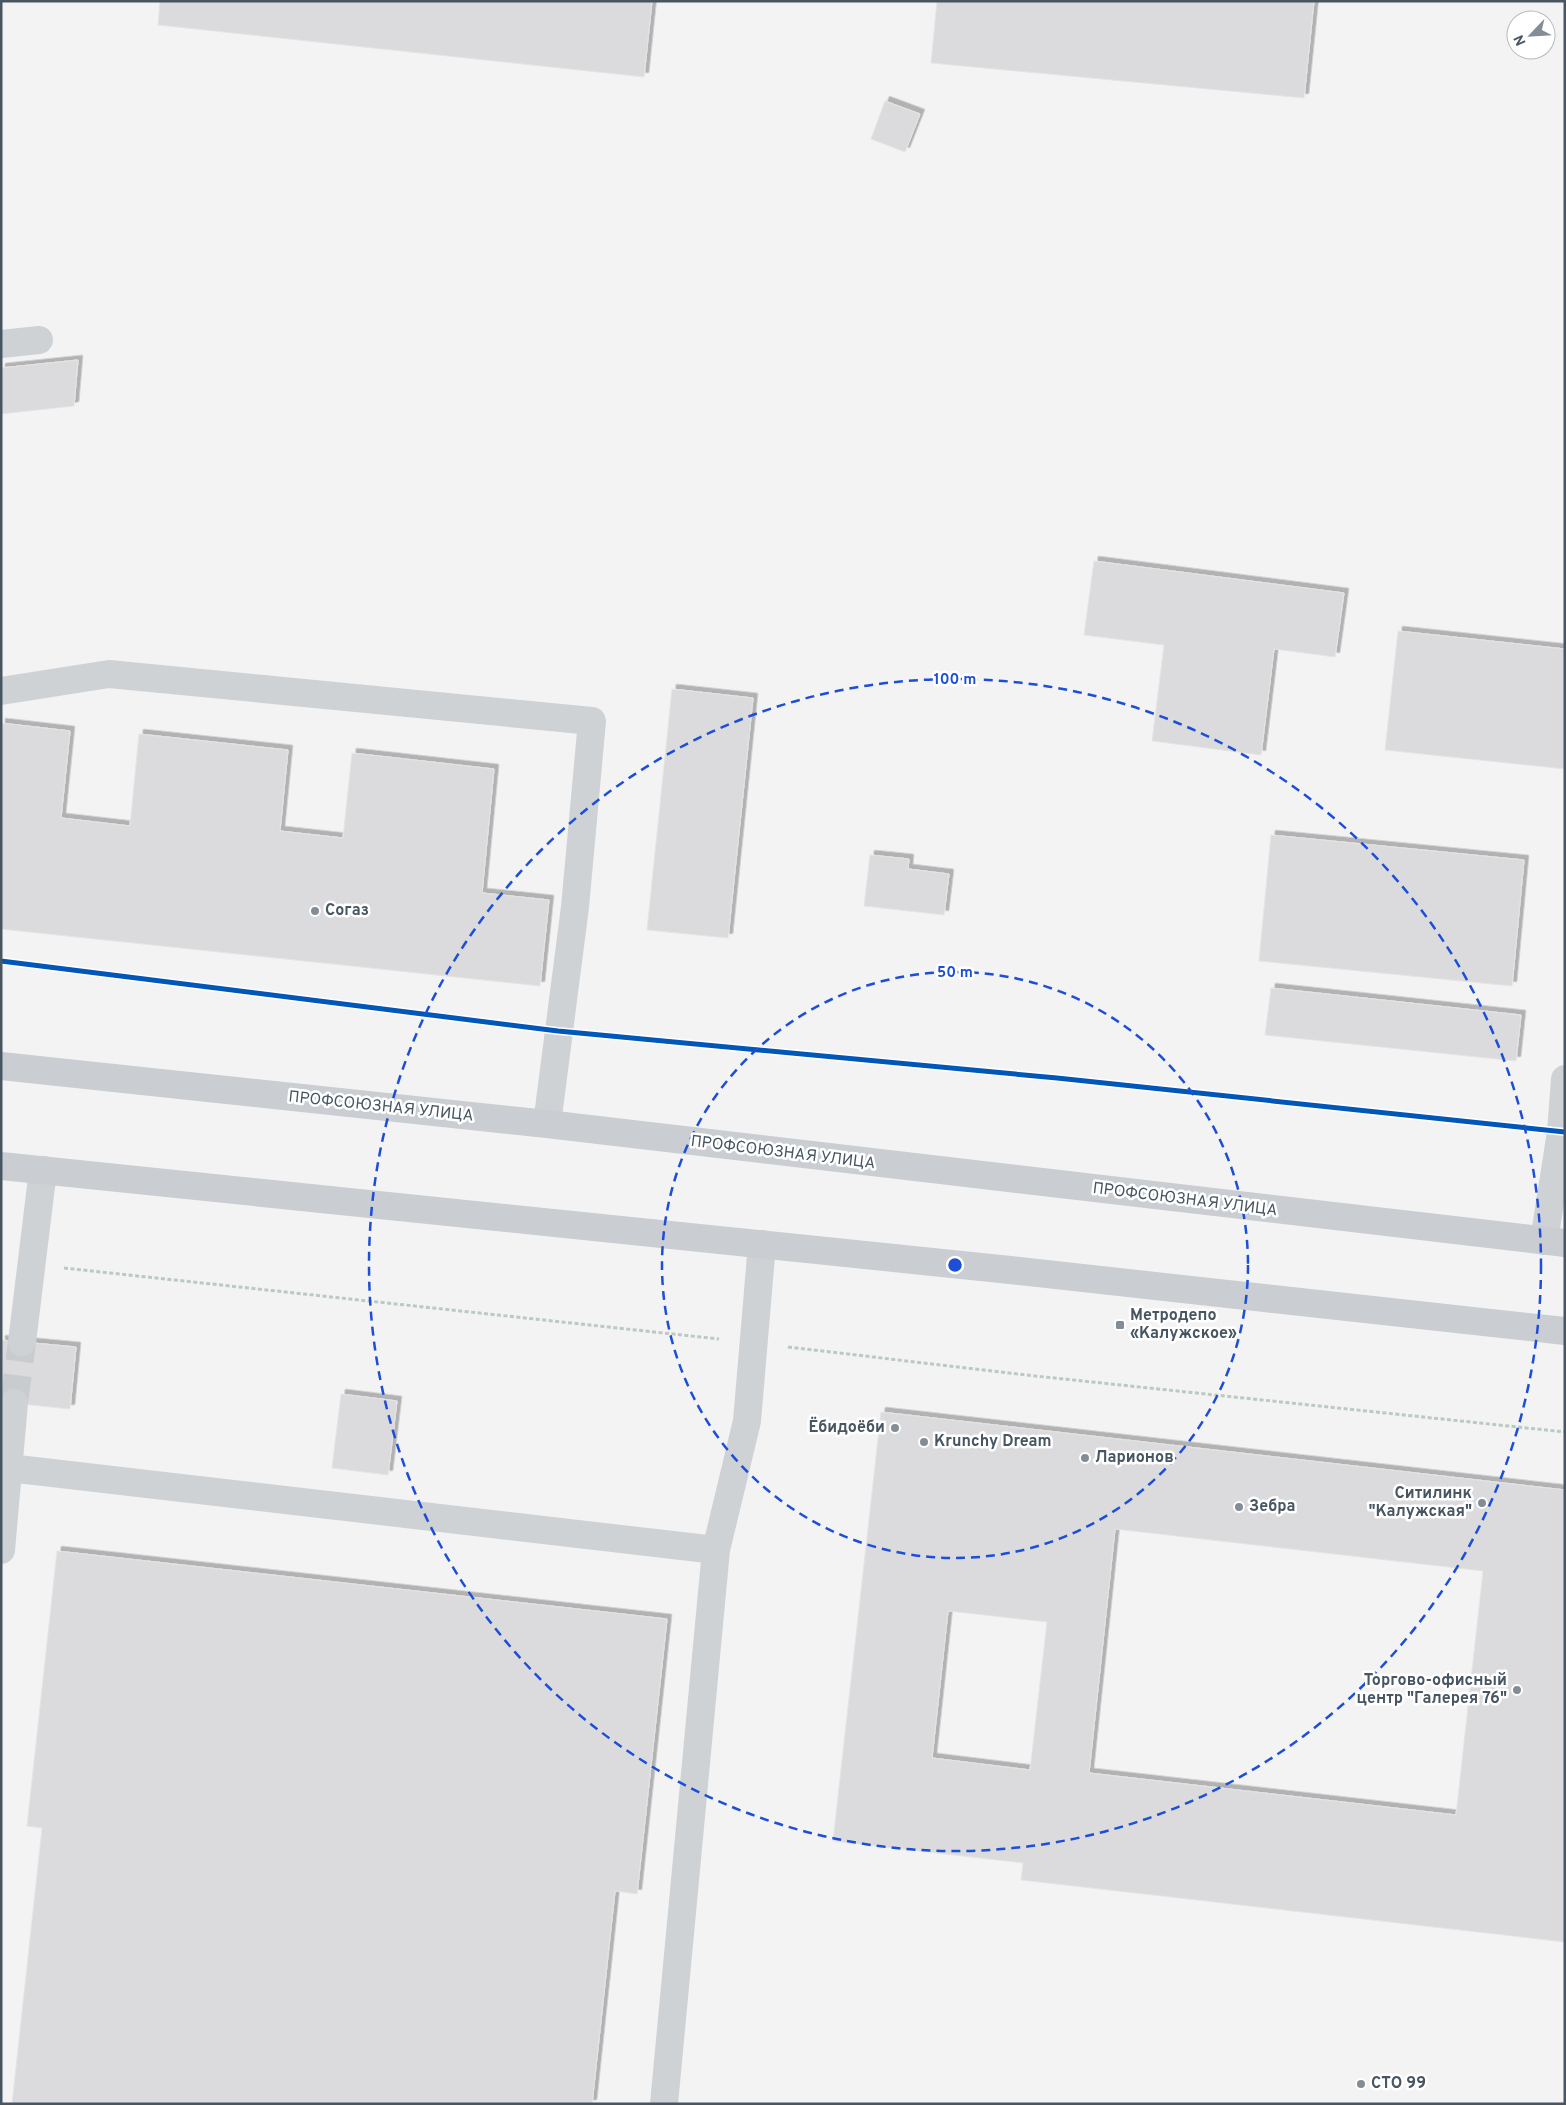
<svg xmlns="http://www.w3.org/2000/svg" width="1566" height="2105" viewBox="0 0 1566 2105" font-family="Overpass,sans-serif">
<defs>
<filter id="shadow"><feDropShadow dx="4.5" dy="-4.5" stdDeviation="0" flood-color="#0004"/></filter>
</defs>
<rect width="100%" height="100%" fill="#f4f3f3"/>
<path fill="#dbdbdd" stroke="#e5e5e6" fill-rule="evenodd" filter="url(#shadow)" d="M160,1h492l-8,76 -486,-52z
M937,1h377l-10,97 -373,-35z
M885,101l35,13 -15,38 -34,-13z
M78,360l-4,46 -73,8v-46z
M1094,561l250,32 -9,64 -61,-8 -13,106 -109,-14 12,-96 -80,-10z
M1398,631l167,18v120l-180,-19z
M672,689l81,9 -25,240 -81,-8z
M1,723l69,8 -9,87 69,8 9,-92 149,16 -8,81 63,7 9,-85 142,16 -12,124 67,7 -9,86 -539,-57z
M1271,835l253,25 -12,126 -253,-25z
M870,855l39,4 -1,10 41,5 -5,41 -80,-9z
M1271,988l250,27 -5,46 -251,-26z
M1,1340l75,7 -6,62 -69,-7z
M341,1394l56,7 -9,74 -56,-7z
M881,1412l684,78v452l-544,-62 2,-17 -190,-22zM1115,1529l368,42 -27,244 -367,-42zM948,1611l99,11 -17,148 -98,-12z
M57,1551l610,68 -30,275 -22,-3 -23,213h-580l30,-276 -15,-2z"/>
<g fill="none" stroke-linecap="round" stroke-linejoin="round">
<path stroke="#c9cccf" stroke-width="28" stroke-dasharray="28 14" stroke-linecap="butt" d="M14,1403l8,-61"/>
<path stroke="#bbc9c4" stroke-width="3" stroke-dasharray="4 2.5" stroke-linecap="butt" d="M1,961l523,66
M592,1035l465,43 469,50
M64,1268l655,71
M788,1347l238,28 539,57"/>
<path stroke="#cfd2d4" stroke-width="28" d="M1,344l38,-4
M1,691l108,-17 483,47 -17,186 -28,217
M1544,1241l17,-109 4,-53
M22,1342l21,-172
M9,1468l707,82
M1,1550l13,-147
M664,2104l52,-554 31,-129 15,-177"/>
<path stroke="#caced2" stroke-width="28" d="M1,1066l546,58 1018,119
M1,1166l1009,104 555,61"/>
<defs>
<path id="cycleway" d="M1,961l557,70 499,47 508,54"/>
</defs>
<use href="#cycleway" stroke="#fff" stroke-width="8"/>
<use href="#cycleway" stroke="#0057b8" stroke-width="5"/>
</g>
<g fill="none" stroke="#1d4ed8" stroke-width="2.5" stroke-dasharray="9 6">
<circle cx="955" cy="1265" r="293"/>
<circle cx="955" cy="1265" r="586"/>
</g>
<g fill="#848d95" stroke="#fff" stroke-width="2">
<circle cx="315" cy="911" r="5"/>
<rect x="1115" y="1320" width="10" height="10" rx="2.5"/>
<circle cx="895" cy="1428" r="5"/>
<circle cx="924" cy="1442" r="5"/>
<circle cx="1085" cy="1458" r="5"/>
<circle cx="1482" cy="1503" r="5"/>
<circle cx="1239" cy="1507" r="5"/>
<circle cx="1517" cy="1690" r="5"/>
<circle cx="1361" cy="2084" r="5"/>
</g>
<g text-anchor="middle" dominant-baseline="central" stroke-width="5" stroke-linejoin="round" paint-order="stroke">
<g font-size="16" font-weight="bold" fill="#475662" stroke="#fff" text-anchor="start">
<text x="325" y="911">Согаз</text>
<text x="1130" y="1316">Метродепо<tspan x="1130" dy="18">«Калужское»</tspan></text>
<text x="885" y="1428" text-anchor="end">Ёбидоёби</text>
<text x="934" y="1442">Krunchy Dream</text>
<text x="1095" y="1458">Ларионов</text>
<text x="1472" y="1494" text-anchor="end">Ситилинк<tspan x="1472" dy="18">"Калужская"</tspan></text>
<text x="1249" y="1507">Зебра</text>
<text x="1507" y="1681" text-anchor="end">Торгово-офисный<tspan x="1507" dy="18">центр "Галерея 76"</tspan></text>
<text x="1371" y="2084">СТО 99</text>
</g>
<g font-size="16" fill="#475662" stroke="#fff">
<text transform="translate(381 1107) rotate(6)">ПРОФСОЮЗНАЯ УЛИЦА</text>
<text transform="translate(783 1153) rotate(7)">ПРОФСОЮЗНАЯ УЛИЦА</text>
<text transform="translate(1185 1200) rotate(7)">ПРОФСОЮЗНАЯ УЛИЦА</text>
</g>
</g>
<circle cx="955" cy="1265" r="8" fill="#1d4ed8" stroke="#fff" stroke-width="2.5"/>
<g font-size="15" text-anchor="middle" font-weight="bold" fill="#1d4ed8" stroke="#fff" stroke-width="5" stroke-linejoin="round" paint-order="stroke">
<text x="955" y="684">100 m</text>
<text x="955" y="977">50 m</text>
</g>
<rect width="1566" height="2105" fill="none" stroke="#475662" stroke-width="5"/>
<g transform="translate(1531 35) rotate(245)"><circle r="24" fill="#ffffff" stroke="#b5bbc0"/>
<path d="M0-4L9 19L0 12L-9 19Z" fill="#848d95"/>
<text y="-8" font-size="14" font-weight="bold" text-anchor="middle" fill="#475662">N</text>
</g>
</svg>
